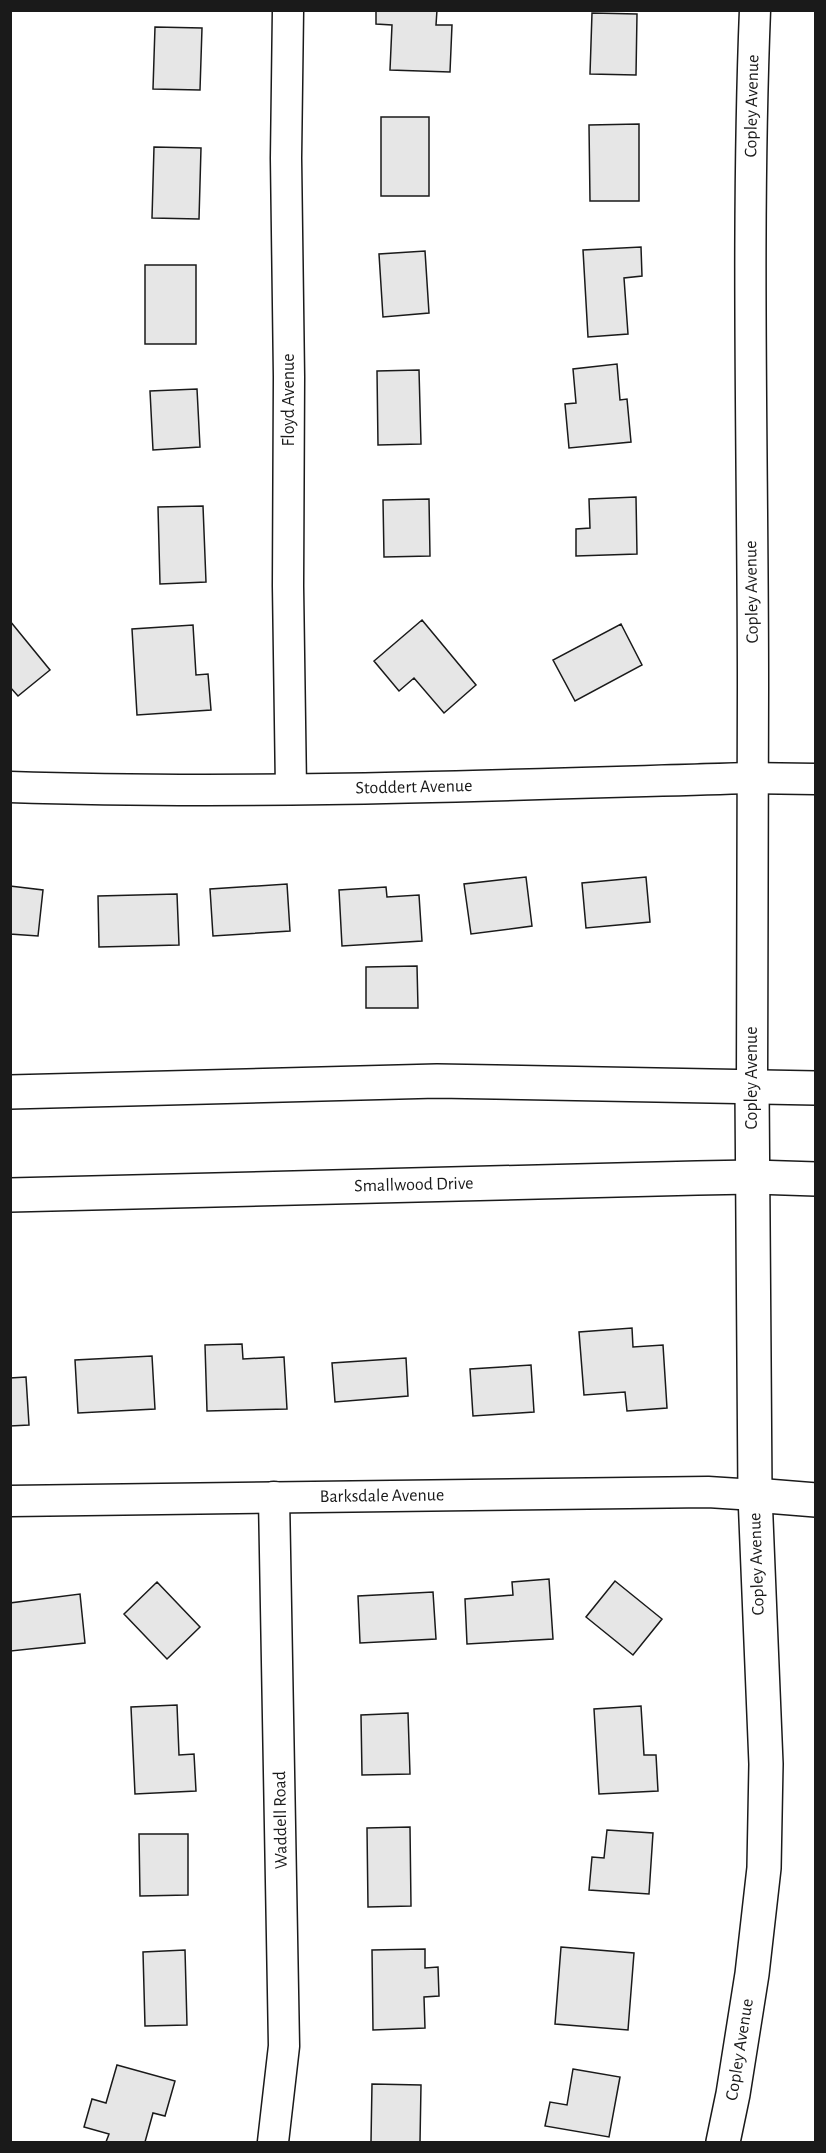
<svg xmlns="http://www.w3.org/2000/svg" width="826" height="2153" viewBox="0 0 826 2153" font-family="'Alegreya Sans',sans-serif">
<rect width="100%" height="100%" fill="#fff"/>
<path fill="#e6e6e6" stroke="#1a1a1a" stroke-width="1.5" d="M376,10h61l-1,15h16l-2,47 -60,-2 2,-45 -16,-1z
M592,13l45,1 -1,61 -46,-1z
M155,27l47,1 -2,62 -47,-1z
M381,117h48v79h-48z
M639,124v77h-49l-1,-76z
M154,147l47,1 -2,71 -47,-1z
M641,247l1,29 -18,2 4,56 -40,3 -5,-87z
M425,251l4,62 -46,4 -4,-63z
M145,265h51v79h-51z
M617,364l3,36 7,-1 4,43 -62,6 -4,-44 11,-1 -3,-34z
M419,370l2,74 -43,1 -1,-74z
M197,389l3,58 -47,3 -3,-59z
M636,497l1,57 -61,2v-27l14,-1 -1,-29z
M429,499l1,57 -46,1 -1,-57z
M203,506l3,76 -46,2 -2,-77z
M422,620l54,65 -32,28 -30,-35 -15,13 -25,-30z
M10,621l40,49 -32,26 -8,-9z
M621,624l21,41 -67,36 -22,-41z
M193,625l3,50 12,-1 3,36 -74,5 -5,-86z
M526,877l6,49 -61,8 -7,-50z
M646,877l4,45 -64,6 -4,-45z
M287,884l3,47 -77,5 -3,-47z
M10,886l33,4 -5,46 -28,-2z
M386,887l1,10 32,-2 3,46 -80,5 -3,-56z
M177,894l2,51 -80,2 -1,-51z
M417,966l1,42h-52v-41z
M632,1328l1,19 30,-2 4,63 -40,3 -2,-19 -41,3 -5,-63z
M242,1344l1,15 41,-2 3,52 -80,2 -2,-66z
M152,1356l3,53 -77,4 -3,-53z
M406,1358l2,38 -73,6 -3,-39z
M531,1365l3,47 -61,4 -3,-47z
M26,1377l3,48 -19,1v-48z
M549,1579l4,60 -86,5 -2,-45 48,-4 -1,-13z
M615,1581l47,38 -29,36 -47,-38z
M157,1582l43,45 -33,32 -43,-45z
M433,1592l3,47 -76,4 -2,-47z
M80,1594l5,49 -74,8 -1,-48z
M177,1705l2,50 15,-1 2,37 -61,3 -4,-87z
M641,1706l3,49h12l2,36 -59,3 -5,-85z
M408,1713l2,61 -48,1 -1,-60z
M410,1827l1,79 -43,1 -1,-79z
M607,1830l46,3 -4,61 -60,-4 3,-33 12,1z
M139,1834h49v61l-48,1z
M561,1947l73,6 -6,77 -73,-6z
M425,1949v19l13,-1 1,29 -15,1 1,31 -52,2 -1,-80z
M185,1950l2,75 -42,1 -2,-74z
M117,2065l58,16 -10,35 -12,-3 -8,29h-39l3,-8 -25,-7 8,-28 14,4z
M573,2069l47,8 -11,60 -64,-11 5,-24 17,3z
M372,2084l49,1 -1,57h-49z"/>
<g fill="none" stroke-linecap="round" stroke-linejoin="round">
<defs>
<g id="minor">
<path d="M288,10l-2,148 3,219 -1,209 3,203"/>
<path id="s1" d="M10,787c247,8 494,-2 741,-9l65,1"/>
<path id="s2" d="M752,1088c0,-133 1,-267 1,-401 0,-225 -7,-451 2,-677"/>
<path id="s3" d="M10,1501l698,-9 47,3"/>
<path d="M273,2142l11,-96 -10,-549"/>
</g>
<g id="tertiary">
<path d="M755,1495l61,5"/>
<path id="s4" d="M723,2142l10,-48 19,-120 12,-106 2,-104 -11,-269 -3,-407"/>
</g>
<g id="secondary">
<path d="M10,1092l427,-11 379,7"/>
<path id="s5" d="M10,1195l687,-17 56,-1 63,2"/>
</g>
</defs>
<use href="#minor" stroke="#1a1a1a" stroke-width="33"/>
<use href="#tertiary" stroke="#1a1a1a" stroke-width="36"/>
<use href="#secondary" stroke="#1a1a1a" stroke-width="36"/>
<use href="#minor" stroke="#fff" stroke-width="30"/>
<use href="#tertiary" stroke="#fff" stroke-width="33"/>
<use href="#secondary" stroke="#fff" stroke-width="33"/>
</g>
<g text-anchor="middle" dominant-baseline="central" stroke-width="4.5" stroke-linejoin="round" paint-order="stroke">
<g font-size="18" fill="#1a1a1a" stroke="#fff">
<text stroke="none"><textPath href="#s2" startOffset="982">Copley Avenue</textPath></text>
<text transform="translate(289 400) rotate(-90)">Floyd Avenue</text>
<text transform="translate(752 592) rotate(-91)">Copley Avenue</text>
<text stroke="none"><textPath href="#s1" startOffset="404">Stoddert Avenue</textPath></text>
<text transform="translate(752 1078) rotate(-90)">Copley Avenue</text>
<text stroke="none"><textPath href="#s5" startOffset="404">Smallwood Drive</textPath></text>
<text stroke="none"><textPath href="#s3" startOffset="372">Barksdale Avenue</textPath></text>
<text transform="translate(757 1564) rotate(-92)">Copley Avenue</text>
<text transform="translate(281 1820) rotate(-91)">Waddell Road</text>
<text stroke="none"><textPath href="#s4" startOffset="94">Copley Avenue</textPath></text>
</g>
</g>
<rect width="826" height="2153" fill="none" stroke="#1a1a1a" stroke-width="24"/>
</svg>
